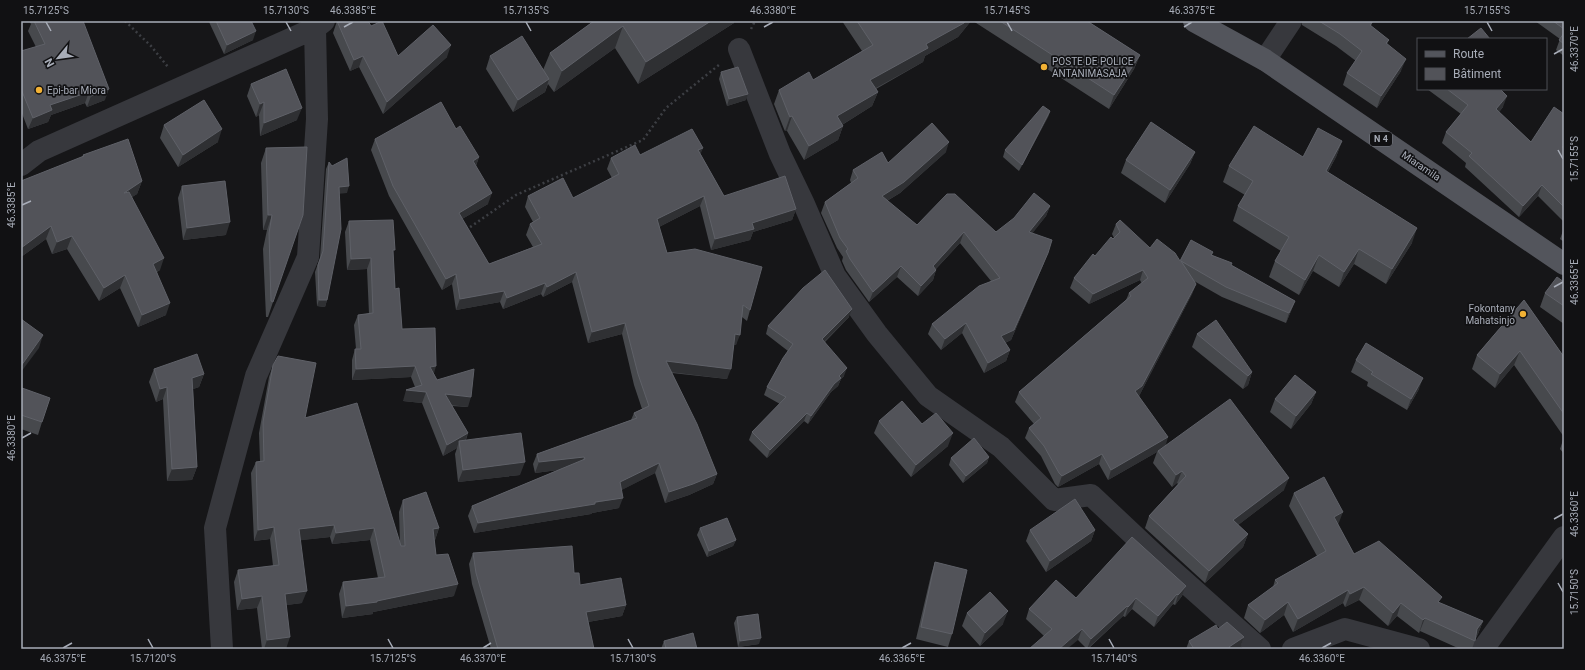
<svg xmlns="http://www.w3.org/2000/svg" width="1585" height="670" viewBox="0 0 1585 670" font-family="Roboto,sans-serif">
<rect width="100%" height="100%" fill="#161618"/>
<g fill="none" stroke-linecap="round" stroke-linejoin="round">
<path stroke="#3d3f44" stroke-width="2.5" stroke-dasharray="2 3" stroke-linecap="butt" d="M125,21l26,25 17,21
M751,29l4,-8
M466,230l50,-35 127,-55 23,-32 54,-44"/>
<path stroke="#37383d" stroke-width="22" d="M739,49l41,105 24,50 31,72 42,58 51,62 73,51 53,53 37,-5 68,64 101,90
M1265,60l26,-39
M21,165l18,-14 276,-123 9,-7
M222,649l-7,-121 41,-152 52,-119 9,-138 -2,-91
M1293,649l52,-20 74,20
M1483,649l81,-112"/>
<path stroke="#53555c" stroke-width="22" d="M1194,21l71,39 299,204"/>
</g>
<path fill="#47494d" d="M29,21h54l22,79 -18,7 -2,-4 -34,12 -3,7 -20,7 -7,-18v-60l15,-4 -8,-16 3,-7z
M209,21h44h-1l1,19 -29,14 -15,-32z
M337,21l34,5 27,30 49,1 -64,57 -24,-47 -9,4 -17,-38z
M594,21h140v2l-96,61 -23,-36 -61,44 -6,-8 -3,8 -32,20 -27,-43 4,-13 53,14 7,-17z
M842,21h129l-13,16 -33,19 -2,6 -47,27 2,3 -6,14 -30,19 1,1 -5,14 -34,20 -17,-29h-2l-1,-2 -10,-25 5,-14 34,-10 49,-29z
M973,21h114l53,34 -6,14 -25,40z
M1302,21h71l-2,5 18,14 -2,4 14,27 -24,37 -34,-23 4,-12 9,-12 -20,-15 -34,-21z
M1535,21h29v35l-8,-6 4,-11z
M721,72l25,28 -19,6 -8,-27z
M251,84l46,36 -37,16 -1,-21 -3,2 -9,-21z
M1427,89h73l3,18 -4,5 32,30 33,-28v108l-26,-26 -19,21 -54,-50 1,-4 -24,-20 4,-11 15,-18z
M1050,111l-2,6 -29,54 -16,-14 2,-7z
M164,125l54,17 -40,25 -18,-29z
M375,139l104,18 -3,9 12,38 -26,15 27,45 44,-17 -7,-12 4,-11 3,-2 -8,-15 3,-11 45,2 39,-20 -5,-9 4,-11 29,-3 63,-7 -3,5 24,43 72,13 -4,11 -39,12 -3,8 -39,10 -11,-44 -41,21 8,26 83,57 -3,11 -5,-4 -6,28h-2l-7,34 -55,-6 45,101 -4,10 -24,11 -24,8 -10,-30 -34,17 -2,18 -27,5 -1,1 -117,19 -6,-17 4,-10 86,-36 -23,3 -2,-9 4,-10 94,-34 3,-7 8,-4 -8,-24 -12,-51 -34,9 -16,-61 -29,15 -2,-3 -38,15 -3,-7 -44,8 -4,-26 -10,6 -53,-94 -18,-46z
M1342,141l-6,16 -8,15 84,71 -26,41 -32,-20 -15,23 -26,-16 -14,24 -30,-18 6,-16 6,-10 -48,-30 5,-15 7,-11 -22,-13 6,-16 74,-9z
M307,147l-34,155 -5,15h-2l-3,-68 4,-19h-4l-2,-67 5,-15z
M946,152l-46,41 -13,8 30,24 79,7 54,-26 -4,10 -14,17 12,30 -33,77 -6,3 5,7 -4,11 -22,12 -22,-40 -21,17 -13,-16 4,-10 59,-43 -31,-38 -24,26v1l-3,10 -15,16 -21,-19 -28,25 -23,-32 -4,-9 1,-4 -6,-9 -16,-35 4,-11 26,-19 -1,-3 3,-10z
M1195,152l-5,12 -25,39 -44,-30 5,-13z
M83,155l59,26 -5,13 -5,3 28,73 -3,2 9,43 -28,12 -18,-39 -21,13 -32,-52 -15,5 -6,-15 -25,18z
M329,162l18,31h-8l-12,107 -2,7 -8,-1 -2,-34 5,-14 6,-89z
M182,186l44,49 -43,5 -5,-42z
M349,221l44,34 2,34 7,40 32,45 3,6 31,27 -16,-1 16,27 -2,7 54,35 -62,7 -3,-28 2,-6 -14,8 -21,-53 -19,-2 12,-14 -4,-10 -59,3v-20l3,-11h1l-2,-24 4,-10 11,-1 -2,-45 -20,1 -2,-38z
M1116,224l34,24 30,13 33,-9 -1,3 19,10 64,36 -4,10 -5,12 -64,-26 -28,-16 2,3 -4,10 -53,102 27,49 118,45 -46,35 10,9 -5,13 -38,36 -60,-55 4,-12 29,-32 -1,-1 -5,4 -19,-24 4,-11 -49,28 -9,-16 -41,23 -3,-3 -14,-28 -16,-18 4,-10 5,-4 -19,-22 4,-10 107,-92 3,-7 13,-9 -2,-4 -51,24 -19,-16 4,-10 21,-22 19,-18 -2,-4z
M1564,228v14l-4,-3z
M1564,282v42l-24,-17 5,-14z
M1524,300l40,57v80l-50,-72 -19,23 -23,-19 5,-14z
M849,317l-24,25 19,34 -3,3 -3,7 -7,6 -23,32 -4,-3 -37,37 -18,-18 3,-8 28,-28 -16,-9 3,-8 21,-36 -22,-17 2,-8z
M1197,334l55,38 -4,13 -5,4 -51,-42z
M1356,360l63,29 -12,21 -40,-24 1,-4 -17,-10z
M273,365l32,53 95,126 -1,-32 4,-12 36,28 -4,12h-1l2,15 18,41 -81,16v2l-31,4 -3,-24 4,-12 35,-4 -8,-38 -38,4 -2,-7 -30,3 2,63 -16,2v44h-24l-5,-41 -20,2 -3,-28 4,-12 35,-4 -3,-27 -16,2 -3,-68 5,-11 4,-1 -1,-28 10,-56z
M154,369l50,5 -5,13 -6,2 4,78 -5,13 -25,1 -4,-82 -7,3 -7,-20z
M21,392l21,30 -4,13 -17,-6z
M1316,392l-5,12 -20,25 -21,-17 5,-13z
M879,421l43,3 26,22 -37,31 -37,-44z
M1564,437v17l-4,-5z
M989,457l-2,6 -24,20 -14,-18 2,-7z
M1294,493l44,32 16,29 86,49 43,18 -5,13 -2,4 -4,11h-12l-40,-18 -1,2 -22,-17 -9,10 -29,-26 -14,7 -2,-4 -50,29 -9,-17 -24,18 -16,-15 4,-13 25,-18 2,-7 42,-24 -28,-50z
M700,528l36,12 -3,6 -26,11 -10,-22z
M1030,530h65l-4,11 -45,31 -20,-31z
M473,553l101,20 6,12 46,20 -4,11 -34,6 6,27h-103l-19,-65 -3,-20z
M935,562l17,72 -4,13 -32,-8 15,-64z
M1186,586l-4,10 -7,9 -2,-1 -19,23 -22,-18 -7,8 -2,-1 -35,33h-1l-9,-9 -34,-4 -18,-17 3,-10 47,-11z
M967,613l36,11 -23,22 -18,-20z
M737,617l22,27 -21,3 -4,-24z
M1218,629l26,8 -4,11 -2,1h-52l3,-8z
M664,641l33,8h-36z"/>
<path fill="#2f3033" d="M711,21h23v2l-96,61 8,-22z
M965,21h6l-13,16 -33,19 -2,6 -58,32 5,-14 56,-36z
M623,26l-8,22 -61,44 8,-21z
M256,31l-3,9 -29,14 3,-9z
M451,45l-4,12 -64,57 4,-12z
M1140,55l-6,14 -25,40 5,-14z
M363,56l-4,11 -9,4 4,-11z
M1406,59l-5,12 -24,37 4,-12z
M549,79l-4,13 -32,20 5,-12z
M109,89l-4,11 -18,7 4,-11z
M89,92l-4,11 -34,12 -3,7 -20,7 5,-11 17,-13z
M878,92l-6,14 -40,25 5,-15z
M748,94l-2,6 -19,6 2,-7z
M1507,96l-4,11 -11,14 4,-12z
M264,102l-5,13 -3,2 4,-13z
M302,108l-5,12 -37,16 4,-13z
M1050,111l-2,6 -29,54 3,-6z
M792,116l-5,15h-2l5,-14z
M843,126l-5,14 -34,20 5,-14z
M222,129l-4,13 -40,25 5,-12z
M1342,141l-6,16 -16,29 6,-15z
M949,142l-3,10 -46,41 -22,13 4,-10z
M703,148l-4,10 -1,-8z
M1195,152l-5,12 -25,39 5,-13z
M479,157l-4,11 -2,-7z
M142,181l-5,13 -17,11 4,-12z
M1542,185l-4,11 -19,21 4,-11z
M349,186l-2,7 -10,1 2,-7z
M492,193l-4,11 -33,19 4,-10z
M704,196l-4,10 -47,24 4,-11z
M1050,206l-4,10 -21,27 4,-11z
M796,209l-4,11 -39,12 -3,8 -39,10 4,-11 37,-16z
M268,215h4l-5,15h-4z
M230,222l-4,13 -43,5 4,-12z
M51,226l-5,13 -25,18v-9z
M1417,228l-5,15 -26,41 6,-15z
M964,232l-4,11 -31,33 4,-10z
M72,236l-5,13 -15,5 5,-12z
M1359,249l-5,15 -15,23 5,-15z
M1048,253l-4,10 -33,77 -13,6 3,-10z
M1319,255l-6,16 -14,24 6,-15z
M164,258l-4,12 -12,6 5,-12z
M371,258l-4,11 -20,1 4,-11z
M901,266l-4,11 -28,25 4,-10z
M936,270l-3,10 -15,16 3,-10z
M1143,270l-3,10 -51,24 4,-10z
M576,272l-4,10 -29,15 4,-10z
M456,274l-4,10 -10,6 4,-11z
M125,275l-5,13 -21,13 5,-13z
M545,283l-4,11 -38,15 4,-11z
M1196,284l-4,10 -53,102 -4,-5z
M504,291l-4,11 -44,8 4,-11z
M319,300h8l-2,7 -8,-1z
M1295,301l-4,10 -5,12 3,-10z
M170,303l-4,12 -28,12 4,-12z
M852,309l-3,8 -30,30 3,-8z
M625,323l-3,11 -34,9 4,-11z
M966,323l-4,10 -21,17 4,-11z
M735,334l5,1 -4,10h-5z
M43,335l-4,13 -18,24v-6z
M1010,350l-4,11 -22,12 4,-10z
M1520,351l-6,14 -19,23 5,-14z
M666,361l65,8 -4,10 -65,-8z
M415,366l-4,11 -59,3 4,-11z
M436,366l-3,11 -3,-10z
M847,368l-3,8 -3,3 -3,7 -7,6 -23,32 3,-8 28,-40z
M1252,372l-4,13 -5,4 5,-13z
M204,374l-5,13 -11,4 4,-13z
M1423,378l-4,11 -12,21 4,-11z
M167,387l-4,12 -7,3 4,-13z
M406,390l20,2 -4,11 -19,-2z
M1316,392l-5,12 -20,25 5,-13z
M445,394l26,3 -3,10 -26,-3z
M807,413l-3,8 -37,37 3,-8z
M468,433l-4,11 -5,-3 -2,7 -14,8 4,-11z
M953,433l-5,13 -37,31 5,-12z
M1168,437l-3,11 -7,3 -1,1 -49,28 3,-10z
M1102,454l-3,10 -41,23 4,-11z
M584,457l-4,10 -45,6 4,-11z
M989,457l-2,6 -24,20 3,-7z
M525,462l-5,13 -62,7 5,-12z
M659,463l-4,10 -39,20 4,-11z
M197,467l-5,13 -25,1 5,-12z
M1182,471l-5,12 -5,4 4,-12z
M717,474l-4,10 -24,11 -24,8 4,-11z
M1289,478l-5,12 -55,42 4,-12z
M623,498l-4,10 -27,5 -1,1 -117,19 4,-10z
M1343,512l-5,13 -4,-8z
M334,525l-4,12 -35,4 4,-12z
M274,527l-4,12 -16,2 4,-11z
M374,528l-4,12 -38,4 4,-11z
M439,528l-4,12 -7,1 5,-12z
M1095,530l-4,11 -45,31 4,-11z
M1248,534l-5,13 -38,36 4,-12z
M736,540l-3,6 -26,11 2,-6z
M458,584l-4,12 -81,16v2l-31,4 4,-12 31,-5z
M1186,586l-4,10 -7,9 3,-10z
M1364,587l-5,13 -14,7 5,-13z
M1348,590l-5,13 -50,29 5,-13z
M307,591l-5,12 -22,3 5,-12z
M1177,594l-4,10 -19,23 4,-11z
M262,596l-5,12 -20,2 5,-11z
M1136,598l-4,11 -7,8 3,-10z
M1288,602l-4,13 -24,18 5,-13z
M1401,603l-4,13 -9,10 5,-13z
M626,605l-4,11 -40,7 4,-11z
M1127,606l-4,10 -36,33 4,-10z
M1008,611l-5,13 -23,22 5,-13z
M1425,618l-5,13 -1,2 4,-13z
M1483,621l-5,13 -4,6 3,-11z
M1082,629l-4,11 -11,9h-8z
M290,637l-4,12h-22l3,-9z
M1244,637l-4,11 -2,1h-9v-2z
M761,638l-2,6 -21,3 2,-6z"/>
<path fill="#525359" stroke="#5f6168" d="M34,21h49l26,68 -18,7 -2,-4 -39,13 2,5 -19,8 -12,-29v-38l24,-7z
M216,21h35l5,10 -29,14z
M337,21h31l3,5 11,-5 16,35 35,-31 18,20 -64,57 -24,-46 -9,4z
M594,21h117l-65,41 -23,-36 -61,45 -12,-18z
M857,21h108l-1,2 -38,21 2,4 -58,32 8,12 -41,24 6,10 -34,20 -17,-30 -2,1 -1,-2 -10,-25 30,-18 4,8 60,-35z
M1000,21h87l53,34 -26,40z
M1319,21h54l-3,4 19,15 -3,3 20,16 -25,37 -34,-23 15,-22 -22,-17z
M1553,21h11v8z
M1481,28l9,11h-23z
M1564,33v11l-5,-4z
M522,36l27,43 -31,21 -28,-44z
M738,67l10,27 -19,5 -8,-27z
M286,69l16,39 -38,15v-21l-4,2 -9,-20z
M1447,89h53l7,7 -11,13 35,33 23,-35 10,7v31l-2,2 2,2v58l-22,-22 -19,21 -54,-50 3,-3 -26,-21 22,-27z
M204,100l18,29 -39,26 -19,-30z
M441,102l15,27 4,-3 19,31 -6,4 19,32 -33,20 30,51 53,-20 -12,-20 10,-6 -12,-22 35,-18 10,20 46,-24 -8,-16 24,-13 5,10 52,-26 11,19 -5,2 26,46 61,-20 11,33 -44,14 2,6 -39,10 -11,-43 -47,23 10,34 28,-4 67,18 -12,43 -7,-5 -3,30 -5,-1 -4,35 -65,-8 31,63 20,50 -24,10 -24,8 -10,-29 -39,19 3,16 -28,4v2l-117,19 -6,-17 113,-47 -1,-2 -45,5 -2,-8 100,-36 -3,-5 15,-7 -11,-32 -13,-51 -33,9 -16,-60 -29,15 -2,-4 -38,15 -3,-7 -44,8 -4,-25 -10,5 -53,-93 -18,-47z
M1043,106l7,5 -28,54 -17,-15z
M1151,122l44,30 -25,38 -44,-30z
M932,123l17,19 -45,40 -22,14 35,29 30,-31h8l41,38 18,-14 20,-25 16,13 -21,26 23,8 -4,13 -34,77 -13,6 9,14 -22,13 -22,-40 -21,16 -13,-15 47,-38 21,-8 -36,-46 -31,34 3,4 -15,16 -20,-20 -28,26 -23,-33 -4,-8 2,-2 -8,-11 -15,-36 33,-24 -5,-8 29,-18 6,11z
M1254,126l49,31 15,-29 24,13 -16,30 91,57 -25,41 -33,-20 -15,23 -25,-17 -14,25 -30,-19 14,-24 -51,-31 15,-25 -24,-15z
M128,139l14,42 -18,12 5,-1 35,66 -11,6 17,39 -28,12 -17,-40 -21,13 -32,-52 -15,6 -6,-16 -30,22v-67l63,-25 -1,-1z
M307,147l-4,68 -30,87 -2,-1 -2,-68 3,-18h-4l-2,-67z
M347,158l2,28 -10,1 2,42 -14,71h-8l-1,-35 5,-14 6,-89 3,4z
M225,181l5,41 -43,6 -5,-42z
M393,220l2,30h-2l2,39 4,-1 3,41 33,-1 1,38 -6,1 7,13 37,-11 -3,28 -26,-3 23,39 -21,12 -21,-53 -20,-2 16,-5 -7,-19 -59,3 -1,-20h6l-3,-34 15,-2 -2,-55 -20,1 -2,-38z
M1120,220l30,28 7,-9 18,14 5,8 11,-21 22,12 -2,3 21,8 -1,2 64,36 -6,12 -63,-26 -45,-26 15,23 -54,102 -7,5 33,46 -57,33 -9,-16 -40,22 -3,-3 -15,-27 -15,-18 12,-10 -22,-26 112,-96 -2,-3 19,-15 -5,-8 -50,24 -19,-16 19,-24 2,2 16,-19 2,2 7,-7 -4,-8z
M825,270l27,39 -30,30 25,29 -8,8 2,2 -7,6 -23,32 -4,-3 -37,37 -18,-18 34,-35 -19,-10 16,-29 10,-14 -25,-18 35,-38z
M1557,277l7,5v24l-19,-13z
M1524,300l40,57v57l-44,-63 -20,23 -23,-19z
M21,319l22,16 -22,31z
M1216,320l36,52 -4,4 -51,-42z
M1366,343l57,35 -12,21 -40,-25 2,-2 -17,-12z
M197,354l7,20 -12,4 5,89 -25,2 -5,-82 -7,2 -6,-20z
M278,356l38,7 -11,55 52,-15 44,143h4l-2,-46 23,-8 13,36 -6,1 3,26 12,-1 10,30 -81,17v1l-31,4 -3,-24 42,-5 -11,-49 -38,5 -2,-8 -35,4 8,62 -22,3 5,43 -23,3 -5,-44 -20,3 -4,-29 41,-5 -5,-38 -16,3 -2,-68 8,-1 -1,-39 10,-57z
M1295,375l21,17 -20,24 -21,-17z
M22,388l28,10 -8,24 -21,-7v-23z
M1230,399l59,79 -56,42 15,14 -39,37 -60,-55 37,-40 -4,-5 -6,4 -18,-24z
M902,401l20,23 14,-11 17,20 -37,32 -37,-44z
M521,433l4,29 -62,8 -4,-29z
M974,438l15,19 -23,19 -15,-18z
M1324,477l19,35 -9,5 20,37 25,-13 63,56 -4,5 45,19 -6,8 -2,12 -50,-23 -2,2 -22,-17 -8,10 -29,-26 -14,7 -2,-4 -50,29 -10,-17 -23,18 -17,-15 30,-22 -3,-3 51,-29 -32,-58z
M1075,499l20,31 -45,31 -20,-31z
M727,518l9,22 -27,11 -9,-23z
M1132,537l54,49 -8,9 -1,-1 -19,22 -22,-18 -8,9 -1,-1 -36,33 -9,-10 -23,20h-30l23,-20 -23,-20 27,-29 20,18z
M572,546l2,27h5l1,12 41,-7 5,27 -40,7 8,37h-96l-22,-76 -3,-20z
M935,562l32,8 -15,64 -31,-7z
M990,592l18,19 -23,22 -18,-20z
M758,614l3,24 -21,3 -3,-24z
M1227,622l17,15 -15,10 1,2h-36l-5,-8 27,-16 2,4z
M693,633l4,16h-33l2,-1 -2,-7z"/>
<path fill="none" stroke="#a8adb8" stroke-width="1.5" d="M46,22l5,9M286,22l5,9M526,22l5,9M1007,22l5,9M1487,22l5,9M344,27l9,-5M764,27l9,-5M1184,27l8,-5M1554,54l9,-5M1558,150l5,9M22,205l9,-4M1554,287l9,-5M22,438l9,-5M1554,519l9,-5M1558,583l5,9M148,639l5,9M388,639l5,9M628,639l5,9M1109,639l5,9M63,648l9,-5M483,648l8,-5M902,648l9,-5M1322,648l9,-5"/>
<g fill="#f2b134" stroke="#111113" stroke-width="1.5">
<circle cx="1044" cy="67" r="4"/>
<circle cx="39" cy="90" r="4"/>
<circle cx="1523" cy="314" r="4"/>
</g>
<g text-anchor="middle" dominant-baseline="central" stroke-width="3.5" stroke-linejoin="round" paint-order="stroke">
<rect fill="#111113" stroke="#7b7e86" stroke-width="1" x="1370" y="132" width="22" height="14" rx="3"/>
<g font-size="9" font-weight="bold" fill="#a8adb8">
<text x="1381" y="139">N 4</text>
</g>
<g font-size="10" fill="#a8adb8" stroke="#111113" text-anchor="start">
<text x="1052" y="61">POSTE DE POLICE<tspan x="1052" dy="12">ANTANIMASAJA</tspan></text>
<text x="47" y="90">Epi-bar Miora</text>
<text x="1515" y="308" text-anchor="end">Fokontany<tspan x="1515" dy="12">Mahatsinjo</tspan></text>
</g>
<g font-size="10" fill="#a8adb8" stroke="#111113">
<text transform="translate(1421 166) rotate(34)">Miaramila</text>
</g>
</g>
<rect width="1585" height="670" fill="none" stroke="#111113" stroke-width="44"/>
<rect x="1417" y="38" width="130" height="52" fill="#111113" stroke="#4d4f55"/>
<rect x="1425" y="51" width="20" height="6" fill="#53555c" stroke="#4d4f55"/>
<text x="1453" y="58" font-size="12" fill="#a8adb8">Route</text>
<rect x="1425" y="68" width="20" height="12" fill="#525359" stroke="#4d4f55"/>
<text x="1453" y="78" font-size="12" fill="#a8adb8">Bâtiment</text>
<g transform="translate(58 58) rotate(241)" stroke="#111113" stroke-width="3" paint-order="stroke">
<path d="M0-3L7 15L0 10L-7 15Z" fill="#a8adb8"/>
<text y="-6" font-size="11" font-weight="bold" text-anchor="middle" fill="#a8adb8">N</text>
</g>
<rect x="22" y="22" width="1541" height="626" fill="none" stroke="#a8adb8" stroke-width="1.5"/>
<g font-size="10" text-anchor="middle" fill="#a8adb8">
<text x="46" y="14">15.7125°S</text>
<text x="286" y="14">15.7130°S</text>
<text x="353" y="14">46.3385°E</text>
<text x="526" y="14">15.7135°S</text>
<text x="773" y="14">46.3380°E</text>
<text x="1007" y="14">15.7145°S</text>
<text x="1192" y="14">46.3375°E</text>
<text x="1487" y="14">15.7155°S</text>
<text transform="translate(1574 49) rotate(-90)" y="4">46.3370°E</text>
<text transform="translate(1574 159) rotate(-90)" y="4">15.7155°S</text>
<text transform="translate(11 205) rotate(-90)" y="4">46.3385°E</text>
<text transform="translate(1574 282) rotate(-90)" y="4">46.3365°E</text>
<text transform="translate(11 438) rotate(-90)" y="4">46.3380°E</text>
<text transform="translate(1574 514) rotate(-90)" y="4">46.3360°E</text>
<text transform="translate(1574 592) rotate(-90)" y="4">15.7150°S</text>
<text x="63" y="662">46.3375°E</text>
<text x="153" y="662">15.7120°S</text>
<text x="393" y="662">15.7125°S</text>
<text x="483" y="662">46.3370°E</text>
<text x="633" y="662">15.7130°S</text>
<text x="902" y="662">46.3365°E</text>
<text x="1114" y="662">15.7140°S</text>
<text x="1322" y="662">46.3360°E</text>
</g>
</svg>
